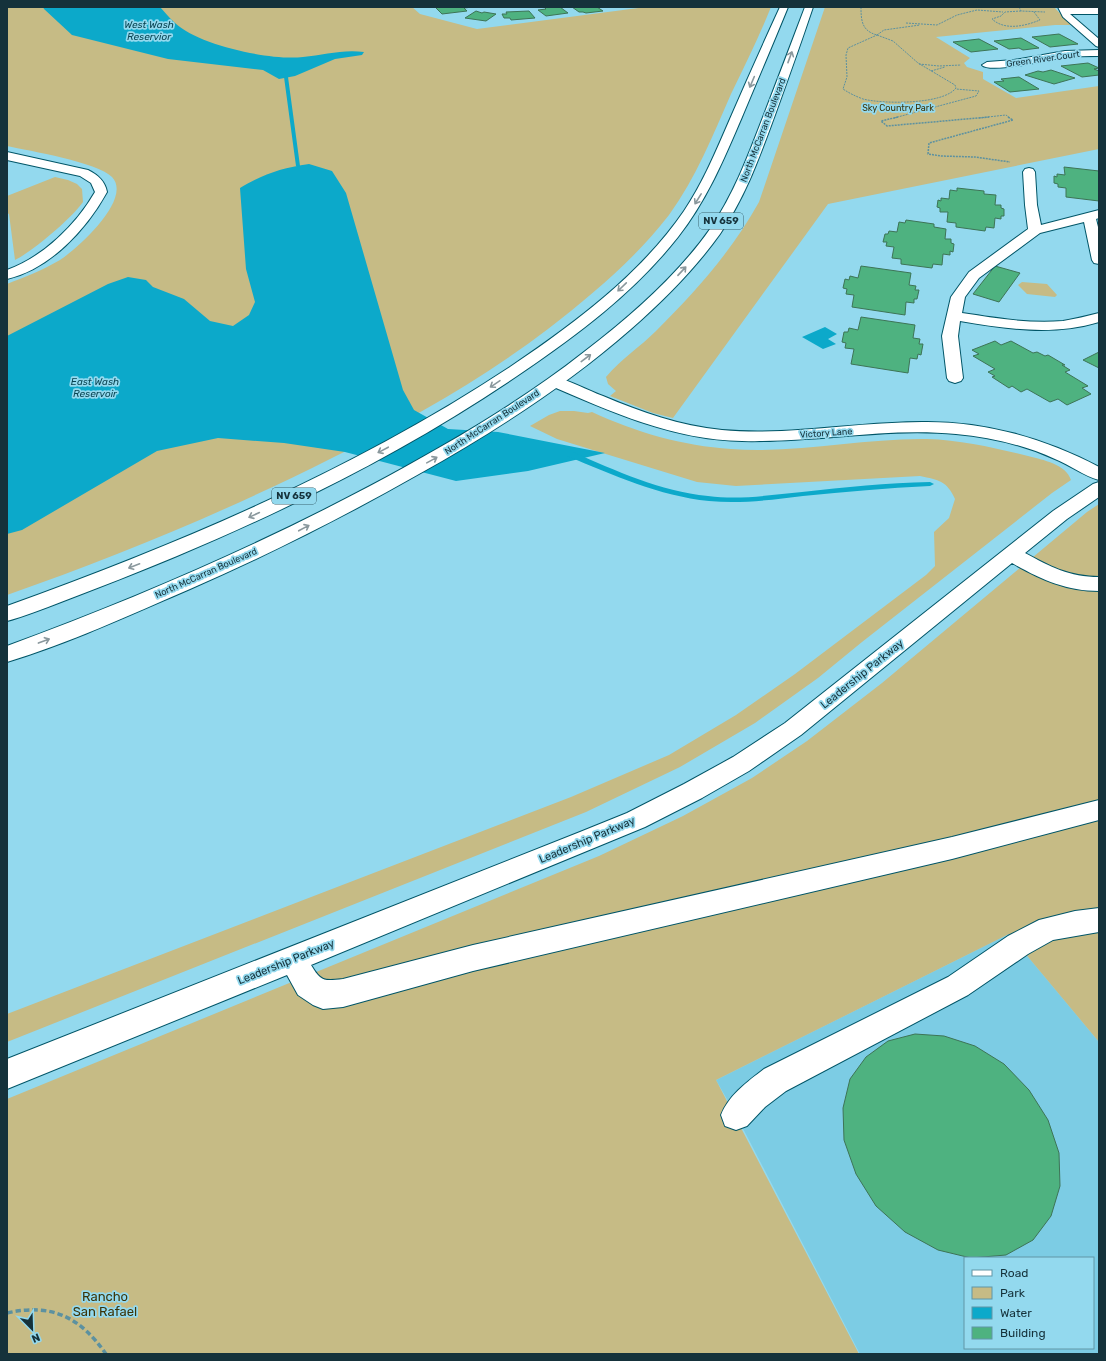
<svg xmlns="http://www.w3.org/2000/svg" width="1106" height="1361" viewBox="0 0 1106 1361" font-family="Rubik,sans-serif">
<rect width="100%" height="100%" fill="#93d9ee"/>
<path fill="#7ccce4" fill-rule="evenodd" d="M1009,934l90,108v312h-239l-124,-239 -20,-35zM965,1258h128v90h-128z"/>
<path fill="#c6bb85" d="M7,7h405l8,7 57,15 169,-22h125c-12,30 -26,58 -40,87 -18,41 -35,84 -62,121 -35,45 -76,79 -121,114 -67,51 -140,92 -216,129 -105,53 -214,98 -325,137v-311c18,-7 36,-14 53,-24 17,-11 73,-61 52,-83 -15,-15 -82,-26 -105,-31z
M825,7h229l17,18h-16l-119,12 34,21 -6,5 3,4 16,5v7l33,19 83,-12v63l-271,55 -155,214 -20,-5 -43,-17 6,-5 -8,-7 -2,-7c15,-18 34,-30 50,-46 39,-39 76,-80 103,-129z
M55,177l13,3 9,4 5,5 1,13c-11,16 -51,50 -68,58l-6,-46 -2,-1v-17z
M1022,282l25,2 10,11 -2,2 -28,-3 -9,-9z
M560,411h14l14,2 4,-1c43,20 91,34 139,37 65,5 131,-11 196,-10 35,1 68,9 101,17 15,4 38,8 43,24l-19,13 -190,149 -44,36 -63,45 -75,44 -94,45 -579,230v-28l564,-217 98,-42 67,-40 59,-41 131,-99 9,-9 -1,-34 15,-14 6,-19c-8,-18 -16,-19 -35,-23l-184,10 -39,-4 -140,-43 -27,-13 19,-11z
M1099,504v538l-90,-108 -293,146 143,274h-852v-255l592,-243 84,-40 69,-38 55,-37 75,-58 205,-171z"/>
<path fill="#0ca9ca" d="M43,7h117c5,5 9,11 15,16 23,22 96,38 128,34 21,-2 40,-8 61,-5l-2,3 -27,4 -40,17 -16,3 -16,-9 -95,-11 -96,-24 -28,-26z
M309,164l23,7 14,22 57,197 11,20 34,19 50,3 107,21 -77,18 -72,10 -111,-29 -61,-9 -66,-5 -61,13 -135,79 -15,4v-198l101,-52 20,-7 18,3 7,7 31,12 26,22 23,5 16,-11 6,-13 -9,-33 -6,-81c24,-14 41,-20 69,-24z
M825,327l12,7 -9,5 8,5 -13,5 -21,-12z"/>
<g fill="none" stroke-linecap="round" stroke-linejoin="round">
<path fill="#0ca9ca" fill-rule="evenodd" d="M286,76l2,1 12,89 -2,1 -2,-1 -12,-89z
M567,452h6c43,19 87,39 135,44 32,4 63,-1 94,-4 43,-5 85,-9 128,-10l4,2 -4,2c-43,2 -85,6 -127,10 -32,4 -63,8 -94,5 -50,-5 -96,-26 -142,-45z"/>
</g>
<path fill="#4eb280" stroke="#3d7456" d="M435,7h38l-9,1 3,3 -25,3z
M544,7h16l8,6 -22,3 -8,-6 8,-1z
M572,7h25l6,4 -17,2 -3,-1h-4z
M476,11l6,2 2,-1 12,2 -10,7 -21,-3z
M529,11l6,7 -24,2 -1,-2h-6l-2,-4h5l-1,-2z
M1059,34l19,10 -28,3 -18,-10z
M1021,38l18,10 -16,2 -4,-2 -10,1 -15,-8z
M979,39l19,10 -27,3 -18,-10z
M1088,63l11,5 -5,1 5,2v4l-17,2 -21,-11z
M1051,70l24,8 -21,6 -29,-9 13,-4 5,1z
M1019,77l20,12 -29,3 -16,-10 10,-1 -3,-2z
M1064,167l35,4v30l-33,-4v-9l-8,-1v-3l-4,-1v-7l3,1v-3l8,1z
M957,188l27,3v3l12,1 -1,10h6v3l3,1v7h-3v3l-6,-1 -1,10 -8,-1 -1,4 -29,-4v-4l-9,-1 1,-10h-8v-4l-3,-1 1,-7 3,1v-3l8,1 1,-9 7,1z
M906,220l28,4v3l12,2 -1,10h6v4l3,1 -1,8 -3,-1v4l-7,-1 -1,11 -9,-1 -1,4 -31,-4v-5l-9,-1 2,-11 -8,-1 1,-4h-4l2,-8h3l1,-3 8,1 2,-10 6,1z
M861,266l50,7 -2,12 7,1 -1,4h4l-2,9h-3v4l-8,-1 -1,13 -53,-8 2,-12 -8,-1 1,-5 -4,-1 2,-9 4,1 1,-4 8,2z
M995,266l25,7 -21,29 -26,-8z
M861,317l54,8 -2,13 7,1 -1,5h4l-2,11 -3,-1 -1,5 -7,-1 -2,15 -57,-9 3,-15 -9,-1 1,-5 -4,-1 2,-10h4l1,-4 9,2z
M995,341l6,4 10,-4 22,12 4,-1 8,4 3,-1 17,10h-3l8,5 -5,2 23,14 -6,2 9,6 -24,11 -9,-6 -8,3 -23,-13 -6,3 -9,-6 -3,2 -17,-11 3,-1 -7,-4 7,-3 -22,-13 6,-2 -7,-4z
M1099,352v16l-16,-8z
M915,1034l29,2 31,10 29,18 25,26 19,30 11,33 1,33 -9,30 -18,24 -27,15 -35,3 -33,-8 -33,-18 -29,-26 -20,-32 -12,-34 -1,-32 7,-29 16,-22 22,-16z"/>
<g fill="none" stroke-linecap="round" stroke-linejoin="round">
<defs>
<path id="minor" d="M1058,7l41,1v6h-29l29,25v8l-3,-1 -33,-29z
M1099,50v6c-11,0 -23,0 -34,1 -14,2 -75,17 -83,8l5,-3 27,-2 51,-9z
M7,152l81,18c10,5 17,11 19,22 -21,38 -57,77 -100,87v-9c36,-13 69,-45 88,-78l-4,-9 -11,-7 -73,-16z
M1029,168l4,1 2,3 2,33 4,20 58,-15v8l-3,1 3,12v33l-5,-1 -2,-3 -8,-38 -44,11 -61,45 -14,19 -3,16c33,5 67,11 101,8 12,-2 24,-5 36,-8v9c-46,14 -92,7 -139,-1l-2,15 5,42 -2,3 -6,2 -6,-2 -2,-3 -5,-42 9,-39 18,-25 59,-43 -3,-24 -2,-33 2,-3z
M555,377c16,4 32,13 48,19 38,16 77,30 119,34 67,6 133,-8 200,-8 61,-1 123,16 177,45v13c-15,-4 -29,-15 -44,-21 -31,-14 -65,-22 -99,-25 -71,-7 -142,9 -214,7 -68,-1 -131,-29 -193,-56l-2,-3 2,-3z
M1099,482v15l-32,22 -42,34c26,14 44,24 74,24v14c-33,0 -59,-12 -87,-28l-211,172 -52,36 -47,27 -57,29 -334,138c10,17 13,16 32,14l130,-34 479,-108 147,-37v20l-147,39 -479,112 -130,36 -20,2 -10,-4 -15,-10 -11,-20 -280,114v-30l573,-227 47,-19 57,-29 49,-27 52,-34 268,-212 40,-27z
M1099,908v24l-46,8 -25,14 -60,41 -182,96 -21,16 -18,19 -11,4 -11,-4 -4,-11c8,-20 26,-33 43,-46l184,-92 60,-41 31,-16 36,-9z"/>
<path id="major" d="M780,7h8c-15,37 -31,74 -46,110 -18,42 -35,83 -64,120 -44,56 -102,99 -161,139 -106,72 -221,130 -340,180 -38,16 -77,31 -116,46 -18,7 -36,14 -54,19v-15c175,-63 347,-136 503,-239 64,-43 130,-92 174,-156 19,-28 32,-60 46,-92 16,-37 33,-75 50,-112z
M805,7h8c-12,36 -25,72 -38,108 -16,43 -29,81 -55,119 -25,35 -57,67 -89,95 -65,57 -137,103 -212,145 -74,42 -151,81 -229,115 -60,26 -121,54 -183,73v-16c125,-46 246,-98 363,-160 74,-40 148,-82 214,-134 46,-35 93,-76 126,-123 24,-35 38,-73 53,-112 14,-36 28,-73 42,-110z"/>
</defs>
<use href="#minor" stroke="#005567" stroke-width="2"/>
<use href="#major" stroke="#005567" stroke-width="2"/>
<path stroke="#5c91a0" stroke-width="1" stroke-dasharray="2 1" stroke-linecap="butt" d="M861,7c0,14 1,24 16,28
M1019,7l2,4 24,1
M1021,11l-16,1 -4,4 -9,3c13,12 33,7 48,1l-6,-8
M906,23l31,2 20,-10 20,-5 26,2
M877,35l16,6 25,22 37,22 1,3c-13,17 -74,16 -93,11 -8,-3 -14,-6 -20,-10l4,-12 -1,-22 2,-7z
M877,35l7,-5 36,-5
M919,64l20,2 22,-1
M931,71l14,-4
M894,118l82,-22 3,-5 -23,-2
M979,118l27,-3 4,3"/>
<path stroke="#5c91a0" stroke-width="1.5" stroke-dasharray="2 1" stroke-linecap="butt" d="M898,117l-17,4 6,5 102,-9
M1008,117l5,3 -84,23 -1,11 13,2 34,1 35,5"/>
<path stroke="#5c91a0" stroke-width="3.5" stroke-dasharray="5.5 3" stroke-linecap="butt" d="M7,1313c45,-10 73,4 99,41"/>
<use href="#minor" fill="#fff" fill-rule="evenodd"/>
<use href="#major" fill="#fff" fill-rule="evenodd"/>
</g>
<defs><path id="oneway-shaft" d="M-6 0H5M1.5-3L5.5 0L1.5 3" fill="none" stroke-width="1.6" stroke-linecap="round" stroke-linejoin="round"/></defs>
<g stroke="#8a989d">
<use href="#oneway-shaft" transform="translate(790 57) rotate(-70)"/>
<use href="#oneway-shaft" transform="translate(752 82) rotate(113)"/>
<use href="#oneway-shaft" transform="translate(698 199) rotate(122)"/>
<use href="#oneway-shaft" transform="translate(682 271) rotate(-47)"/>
<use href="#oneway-shaft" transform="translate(622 287) rotate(136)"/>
<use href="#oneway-shaft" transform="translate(586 358) rotate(-37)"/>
<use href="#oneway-shaft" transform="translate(495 384) rotate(146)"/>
<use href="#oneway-shaft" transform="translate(383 450) rotate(152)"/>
<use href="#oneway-shaft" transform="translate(432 460) rotate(-29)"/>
<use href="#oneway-shaft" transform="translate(254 515) rotate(155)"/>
<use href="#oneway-shaft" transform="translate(304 528) rotate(-28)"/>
<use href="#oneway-shaft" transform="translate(134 566) rotate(159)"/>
<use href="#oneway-shaft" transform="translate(44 641) rotate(-20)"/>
</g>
<g text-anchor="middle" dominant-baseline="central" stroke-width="3.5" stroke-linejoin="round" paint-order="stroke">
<g font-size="9" fill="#15323b" stroke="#93d9ee">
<text transform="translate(1043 59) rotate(-8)">Green River Court</text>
<text transform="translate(763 130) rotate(-69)">North McCarran Boulevard</text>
<text transform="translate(492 422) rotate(-33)">North McCarran Boulevard</text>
<text transform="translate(826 433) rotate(-4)">Victory Lane</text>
<text transform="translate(206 573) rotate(-24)">North McCarran Boulevard</text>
</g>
<g font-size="9" fill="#3c3408" stroke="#93d9ee">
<text x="898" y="108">Sky Country Park</text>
</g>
<g font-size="10" font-style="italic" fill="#084351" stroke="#93d9ee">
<text x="149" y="25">West Wash<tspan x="149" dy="12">Reservior</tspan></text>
<text x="95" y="382">East Wash<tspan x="95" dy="12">Reservoir</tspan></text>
</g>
<g fill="#93d9ee" stroke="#3b6471" stroke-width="1">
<rect x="699" y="213" width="44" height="16" rx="3"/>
<rect x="272" y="488" width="44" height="16" rx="3"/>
</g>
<g font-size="10" font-weight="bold" fill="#15323b">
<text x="721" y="221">NV 659</text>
<text x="294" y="496">NV 659</text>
</g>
<g font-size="11" fill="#15323b" stroke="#93d9ee">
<text transform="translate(862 674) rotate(-39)">Leadership Parkway</text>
<text transform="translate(587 840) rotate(-23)">Leadership Parkway</text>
<text transform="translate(286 962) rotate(-22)">Leadership Parkway</text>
</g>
<g font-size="13" fill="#3c3408" stroke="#93d9ee">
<text x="105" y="1296">Rancho<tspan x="105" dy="15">San Rafael</tspan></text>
</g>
</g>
<rect width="1106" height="1361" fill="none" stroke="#15323b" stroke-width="16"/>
<rect x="964" y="1257" width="130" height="92" fill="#93d9ee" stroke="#6196a6"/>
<rect x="972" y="1270" width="20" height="6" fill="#ffffff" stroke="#6196a6"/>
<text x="1000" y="1277" font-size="12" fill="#15323b">Road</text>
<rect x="972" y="1287" width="20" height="12" fill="#c6bb85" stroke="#6196a6"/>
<text x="1000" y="1297" font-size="12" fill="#15323b">Park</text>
<rect x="972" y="1307" width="20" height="12" fill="#0ca9ca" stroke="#6196a6"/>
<text x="1000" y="1317" font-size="12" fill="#15323b">Water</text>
<rect x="972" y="1327" width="20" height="12" fill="#4eb280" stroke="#6196a6"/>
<text x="1000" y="1337" font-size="12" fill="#15323b">Building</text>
<g transform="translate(32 1329) rotate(157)" stroke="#93d9ee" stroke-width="3" paint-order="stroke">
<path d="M0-3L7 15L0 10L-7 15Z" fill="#15323b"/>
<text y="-6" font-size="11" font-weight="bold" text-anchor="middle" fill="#15323b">N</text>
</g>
</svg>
